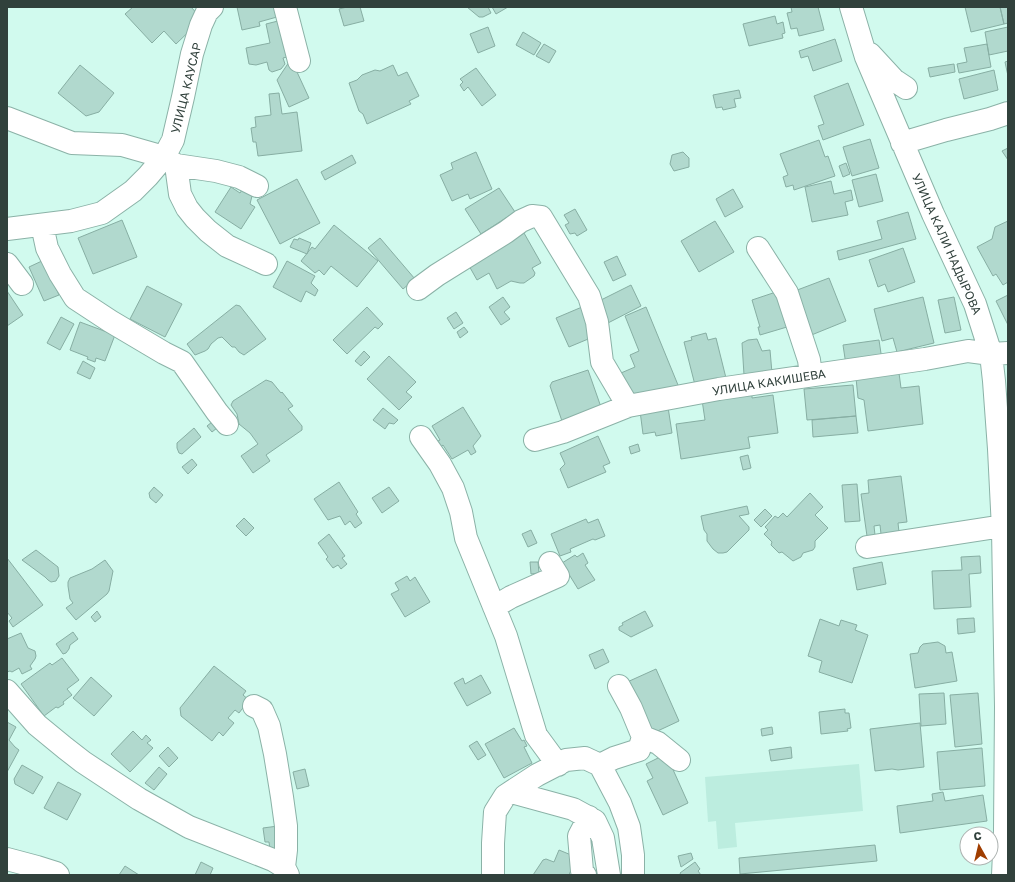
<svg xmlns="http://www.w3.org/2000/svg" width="1015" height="882" viewBox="0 0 1015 882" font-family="'Golos Text',sans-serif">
<rect width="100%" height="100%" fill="#d1faee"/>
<path fill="#bceddf" d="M859,764l4,47 -128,12 2,24 -19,2 -2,-28 -8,1 -3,-45z"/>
<path fill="#b1d9ce" stroke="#87aea3" d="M133,7h58l11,12 -26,25 -12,-13 -12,12 -27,-29z
M237,7h38l2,10 -18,5 1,4 -18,4z
M347,7h13l4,14 -20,5 -5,-17z
M467,7h21l3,6 -8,4h-4z
M492,7h16l-12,7z
M791,7h27l6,23 -25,6 -2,-8 -6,1 -4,-16 5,-1z
M965,7h35l4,17 -33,8z
M1000,7h8v16l-4,1z
M775,16l2,8 6,-2 2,11 -3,1 1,4 -34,8 -6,-22z
M282,20l5,37 -4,1 2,6 -4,5 -9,3 -3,-2 -2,-8 -11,3 -7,-1 -3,-16 24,-5 -4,-19z
M488,27l7,19 -17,7 -8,-19z
M1008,27v24l-19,4 -4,-23z
M523,32l18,11 -7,12 -18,-10z
M835,39l7,22 -29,10 -5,-15 -7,2 -2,-7z
M544,44l12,7 -7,12 -13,-7z
M987,44l4,23 -32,6 -2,-9 10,-2 -3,-14z
M291,59l18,39 -20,9 -12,-27z
M1008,61v15l-3,-14z
M954,64l1,8 -25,5 -2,-9z
M80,65l34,28 -15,19 -13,4 -28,-23z
M393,65l5,11 9,-4 12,24 -10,5 2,3 -44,20 -4,-10 -4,-3 -10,-28 8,-3 5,-5 13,-5 5,1z
M476,68l20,27 -14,11 -14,-19 -4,4 -4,-6 3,-3 -3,-3z
M994,70l4,20 -34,9 -5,-20z
M848,83l16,42 -41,15 -5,-14 6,-2 -10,-28z
M739,90l2,8 -7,1 2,8 -13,3 -1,-3 -6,1 -3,-13z
M279,93l3,21 15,-2 5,39 -44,5 -2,-14h-3l-2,-14 5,-1 -1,-10 16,-2 -2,-21z
M870,139l9,29 -27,8 -9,-29z
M819,140l6,17 3,-1 7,20 -41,14 -1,-5 -7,2 -3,-10 5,-2 -8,-21z
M1008,148v12l-6,-9z
M476,152l16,37 -22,10 -2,-5 -16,7 -12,-26 13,-6 -2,-6z
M683,152l6,6v9l-15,4 -4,-7 2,-9z
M352,155l4,8 -31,17 -4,-8z
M846,163l4,11 -7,3 -4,-11z
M876,174l7,27 -24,6 -7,-27z
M297,179l23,44 -40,21 -23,-44z
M831,181l3,13 17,-4 2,10 -8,2 3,13 -36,7 -7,-35z
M231,187l9,6 2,-3 10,6 -2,8 5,3 -14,22 -26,-17z
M499,188l16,24 -34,22 -16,-25z
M733,189l10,18 -18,10 -9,-18z
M575,209l12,21 -10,6 -2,-3 -5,1 -5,-9 4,-2 -5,-8z
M908,212l8,27 -77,21 -2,-9 45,-12 -5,-18z
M122,220l15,37 -44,17 -15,-36z
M715,221l19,31 -35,20 -18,-31z
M1008,221v61l-5,3 -7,-11 -3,2 -16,-29 15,-8 3,-12z
M334,225l44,36 -21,26 -26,-21 -7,9 -5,-5 -4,3 -14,-12 11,-14 3,2z
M524,233l17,30 -9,5 3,5 -1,3 -10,7h-4l-9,-2 -14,8 -8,-16 -12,7 -9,-16z
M299,238l12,5 -4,11 -17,-7 4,-8 4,1z
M380,238l35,41 -12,10 -35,-41z
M903,248l12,34 -27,10 -3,-8 -7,3 -9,-27z
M617,256l9,19 -13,6 -9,-19z
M44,260l15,35 -15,6 -15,-34z
M287,261l28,15 -4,7 7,7 -3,6 -9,-5 -5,11 -28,-15z
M829,278l17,43 -37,15 -17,-44z
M631,285l10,21 -35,18 -11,-21z
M147,286l35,18 -17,33 -35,-18z
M7,291l16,24 -16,11z
M779,291l5,26 3,10 -27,8 -2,-8h2l-8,-27z
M1008,295v30l-12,-24z
M503,297l7,10 -6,5 6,7 -9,6 -12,-18z
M923,297l11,46 -37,9 -4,-14 -11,3 -8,-32z
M954,297l7,33 -16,3 -7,-33z
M236,305l4,1 26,33 -22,16 -5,-3 -4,-5h-3l-10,-10 -4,1 -7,6 -3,5 -3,2 -10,4 -8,-11z
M367,307l16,17 -5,5 -3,-2 -28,27 -14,-14z
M582,307l11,30 -24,10 -13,-29z
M646,307l32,78 -3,3 -40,6 -7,-2 -7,-19 14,-6 -5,-12 9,-4 -14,-35z
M456,312l7,11 -9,6 -7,-11z
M61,317l13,7 -14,26 -13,-7z
M80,322l35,13 -10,26 -9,-3 -1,4 -8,-3 1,-2 -18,-7z
M464,327l4,5 -8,6 -3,-6z
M706,333l2,7 8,-2 10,40 -31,7 -11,-43 8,-2 -1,-3z
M757,339l5,12 8,-1 2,23 -28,2 -2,-32 6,-3z
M879,340l3,20 -36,5 -3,-20z
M364,351l6,6 -9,9 -6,-5z
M389,356l27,26 -10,10 6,5 -13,13 -32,-31z
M83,361l12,7 -5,11 -13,-6z
M588,370l14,40 -39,14 -13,-38 2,-4z
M899,373l2,15 18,-2 4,38 -55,7 -4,-31 -6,-2 -2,-20z
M266,380l6,2 9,11 1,-1 11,14 -5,3 14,17v4l-36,25 4,6 -17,12 -12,-17 17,-12 -8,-11 -11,-9 -2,-10 -6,-9 2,-4z
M853,385l3,31 -49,4 -3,-31z
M752,392v6l21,-3 5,38 -30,4 2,11 -69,11 -5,-35 29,-4 -3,-20z
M463,407l18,29 -8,10 3,6 -5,3 -3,-5 -16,9 -9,-14 -5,4 -4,-6 6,-3 -8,-14z
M668,407l4,26 -16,3 -1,-4 -12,2 -3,-23z
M383,408l15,12 -4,4 -5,-1 -4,6 -12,-9z
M856,416l2,17 -45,4 -1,-17z
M212,422l5,6 -5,4 -5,-6z
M194,428l7,9 -19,17 -3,-1 -2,-5v-5z
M598,436l12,27 -7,3 3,6 -38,16 -8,-19 5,-5 -5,-11z
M638,444l2,7 -9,3 -2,-7z
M748,455l3,13 -8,2 -3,-13z
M192,459l5,6 -9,9 -6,-7z
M901,476l6,46 -9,1 1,9 -18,2 -1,-9 -6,1 1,9 -8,1 -6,-42 8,-1 -1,-13z
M339,482l19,30 -2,2 6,9 -7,5 -5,-7 -5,4 -5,-9 -12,4 -14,-21z
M857,484l3,37 -15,1 -3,-37z
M154,487l9,8 -7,8 -6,-5 -1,-5z
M389,487l10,14 -17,12 -10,-15z
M810,493l13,14 -8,8 13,13 -13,13v6l-2,3 -10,3 -2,4 -8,4 -11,-9 -3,1 -8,-8 1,-3 -8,-8 4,-4 -3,-3 10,-11 3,2 5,-5 4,4z
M747,506l2,8 -10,2 10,11v3l-22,22 -4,1h-5l-5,-4 -6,-8v-7l-3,-4 -3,-14z
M765,509l7,7 -11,11 -7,-7z
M244,518l10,10 -8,8 -10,-10z
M586,519l2,4 10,-4 7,17 -10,4 -2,-1 -23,10 1,3 -11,4 -9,-22z
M531,530l6,13 -9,4 -6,-13z
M329,534l16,22 -3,2 5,6 -6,5 -3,-4 -5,3 -7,-9 2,-2 -10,-14z
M36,550l22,17 1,9 -2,3 -1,2 -5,1 -3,-2 -3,-3 -23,-17z
M583,553l5,10 -3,2 10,15 -17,9 -16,-26 13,-8 2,2z
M980,556l1,17 -12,1 2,33 -37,2 -2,-38 30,-1 -1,-13z
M7,558l36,47 -30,22 -4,-6 3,-3 -5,-6z
M105,560l8,11 -4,20 -2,3 -31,26 -10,-12 7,-5 -3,-4 -2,-13v-4l2,-4 22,-9z
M530,562h8l1,11 -8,1z
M882,562l4,22 -29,6 -4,-22z
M407,576l3,5 5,-4 15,25 -25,15 -14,-23 8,-4 -4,-7z
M97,611l4,6 -6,5 -4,-5z
M645,611l8,15 -22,11 -12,-7v-3l4,-2 -1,-2z
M974,618l1,14 -17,2 -1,-15z
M820,619l19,7 2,-6 16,5 -2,5 13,5 -16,48 -33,-11 3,-11 -14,-5z
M73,632l5,7 -8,6 -1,4 -3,4 -3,1 -7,-10z
M21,633l7,15 7,3 1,5 -1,3 -5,7 2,3 -10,5 -3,-6 -7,4 -2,-1 -3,1v-33z
M938,642l7,4 1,7 6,-1 5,29 -42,7 -5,-34 8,-1 2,-6 3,-3z
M603,649l6,13 -14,7 -6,-14z
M62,658l17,22 -12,9 5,6 -9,7 1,2 -6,4 -2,-1 -12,9 -23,-32 29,-21 2,2z
M214,666l32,25 -3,4 6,5 -10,13 -4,-3 -7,8 6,5 -11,13 -4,-4 -7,9 -31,-25 -1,-8z
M656,669l23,52 -30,14 -24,-52z
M481,675l10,18 -24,13 -13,-23 9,-5 2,6z
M91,677l21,19 -18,20 -21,-18z
M944,693l2,31 -25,2 -2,-32z
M978,693l4,51 -27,3 -5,-52z
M845,709v4h4l2,15 -4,1 1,2 -27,3 -2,-22z
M7,722l9,5 -7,13 6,7 4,3 -12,22z
M920,723l4,44 -26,3 -6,-1 -17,2 -5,-42z
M772,727l1,7 -11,2 -1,-7z
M514,728l8,13 2,-1 3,6 -3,1 8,16 -28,15 -19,-34z
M133,731l9,9 4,-5 5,5 -4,3 6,5 -23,24 -19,-18z
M477,741l9,14 -8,5 -9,-14z
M168,747l10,11 -9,9 -10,-11z
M791,747l1,11 -21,3 -2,-11z
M982,748l3,38 -45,4 -3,-38z
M666,754l22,49 -25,12 -16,-34 6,-3 -7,-14z
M22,765l21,12 -10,17 -18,-10 -1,-5z
M159,767l8,7 -13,16 -9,-7z
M305,769l4,17 -12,3 -4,-17z
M58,782l23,12 -14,26 -23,-12z
M943,792l2,9 38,-6 4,26 -87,12 -3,-27 36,-5 -1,-7z
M278,826v23l-8,1 -1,-8h-4l-2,-14z
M875,845l2,16 -137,13 -1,-16z
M559,850l17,7 -7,18h-36l10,-15 3,-1 8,3z
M691,853l2,6 -12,8 -3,-11z
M201,862l12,6 -3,7h-15z
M695,862l5,7 -2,2 3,4h-20l-1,-2z
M125,866l14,9h-20z"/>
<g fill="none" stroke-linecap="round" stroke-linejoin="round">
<defs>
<path id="minor" d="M285,7l14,54
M851,7l15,50 67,157 42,90 16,50 3,27 5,68 4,80 3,178 -1,124 -2,44
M870,54l24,26 12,8
M7,118l65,25 50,2 42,12 12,8 4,29 7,14 8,10 13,13 19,15 39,18
M902,143l44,-13 44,-11 18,-6
M176,165l40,6 23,6 18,9
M42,225l5,23 13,26 15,24 35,23 54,32 18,9 35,50 10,12
M7,229l64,-8 31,-8 31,-22 15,-15 16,-19 9,-17 10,-43 9,-43 9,-29 6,-13 5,-5
M758,248l29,45 22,67 2,15
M7,264l15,20
M418,289l19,-14 69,-43 15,-11 11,-5 9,1 48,79 8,26 5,40 26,44
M421,437l19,27 13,24 8,24 5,26 40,98 30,99 22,30
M535,440l28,-8 65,-26 91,-17 206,-30 43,-8 23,3 17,-1
M867,547l136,-21
M494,607l17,-10 47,-21 -8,-13
M7,691l30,34 28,23 18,14 56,37 50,28 84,33 11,7 4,8
M254,706l8,4 7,16 6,28 7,43 4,29v24l-2,17
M643,737l15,6 21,17
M600,765l14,-7 25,-8 4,-13 -12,-29 -12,-22
M511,792l62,17 22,12 8,17 6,37
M7,859l30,8 19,6 2,2
M493,875v-32l2,-31 10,-16 32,-21 29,-15 19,-2 15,7 20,38 9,24 4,28v20
M585,875l-3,-4 -3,-35 10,-19"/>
</defs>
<use href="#minor" stroke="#8bb2a7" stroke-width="24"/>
<use href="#minor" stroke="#fff" stroke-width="22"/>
</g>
<g text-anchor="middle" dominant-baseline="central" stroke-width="3.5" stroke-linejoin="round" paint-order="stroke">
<g font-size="12" fill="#31413c" stroke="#fff">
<text transform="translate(186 88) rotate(-76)">УЛИЦА КАУСАР</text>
<text transform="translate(947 244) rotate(66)">УЛИЦА КАЛИ НАДЫРОВА</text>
<text transform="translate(769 382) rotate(-9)">УЛИЦА КАКИШЕВА</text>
</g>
</g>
<rect width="1015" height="882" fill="none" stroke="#31413c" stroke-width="16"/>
<g transform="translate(979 846) rotate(352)"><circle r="19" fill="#ffffff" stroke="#adb3b1"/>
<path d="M0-3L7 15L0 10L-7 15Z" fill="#a03d00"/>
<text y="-6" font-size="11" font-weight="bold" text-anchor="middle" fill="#31413c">С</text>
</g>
</svg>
